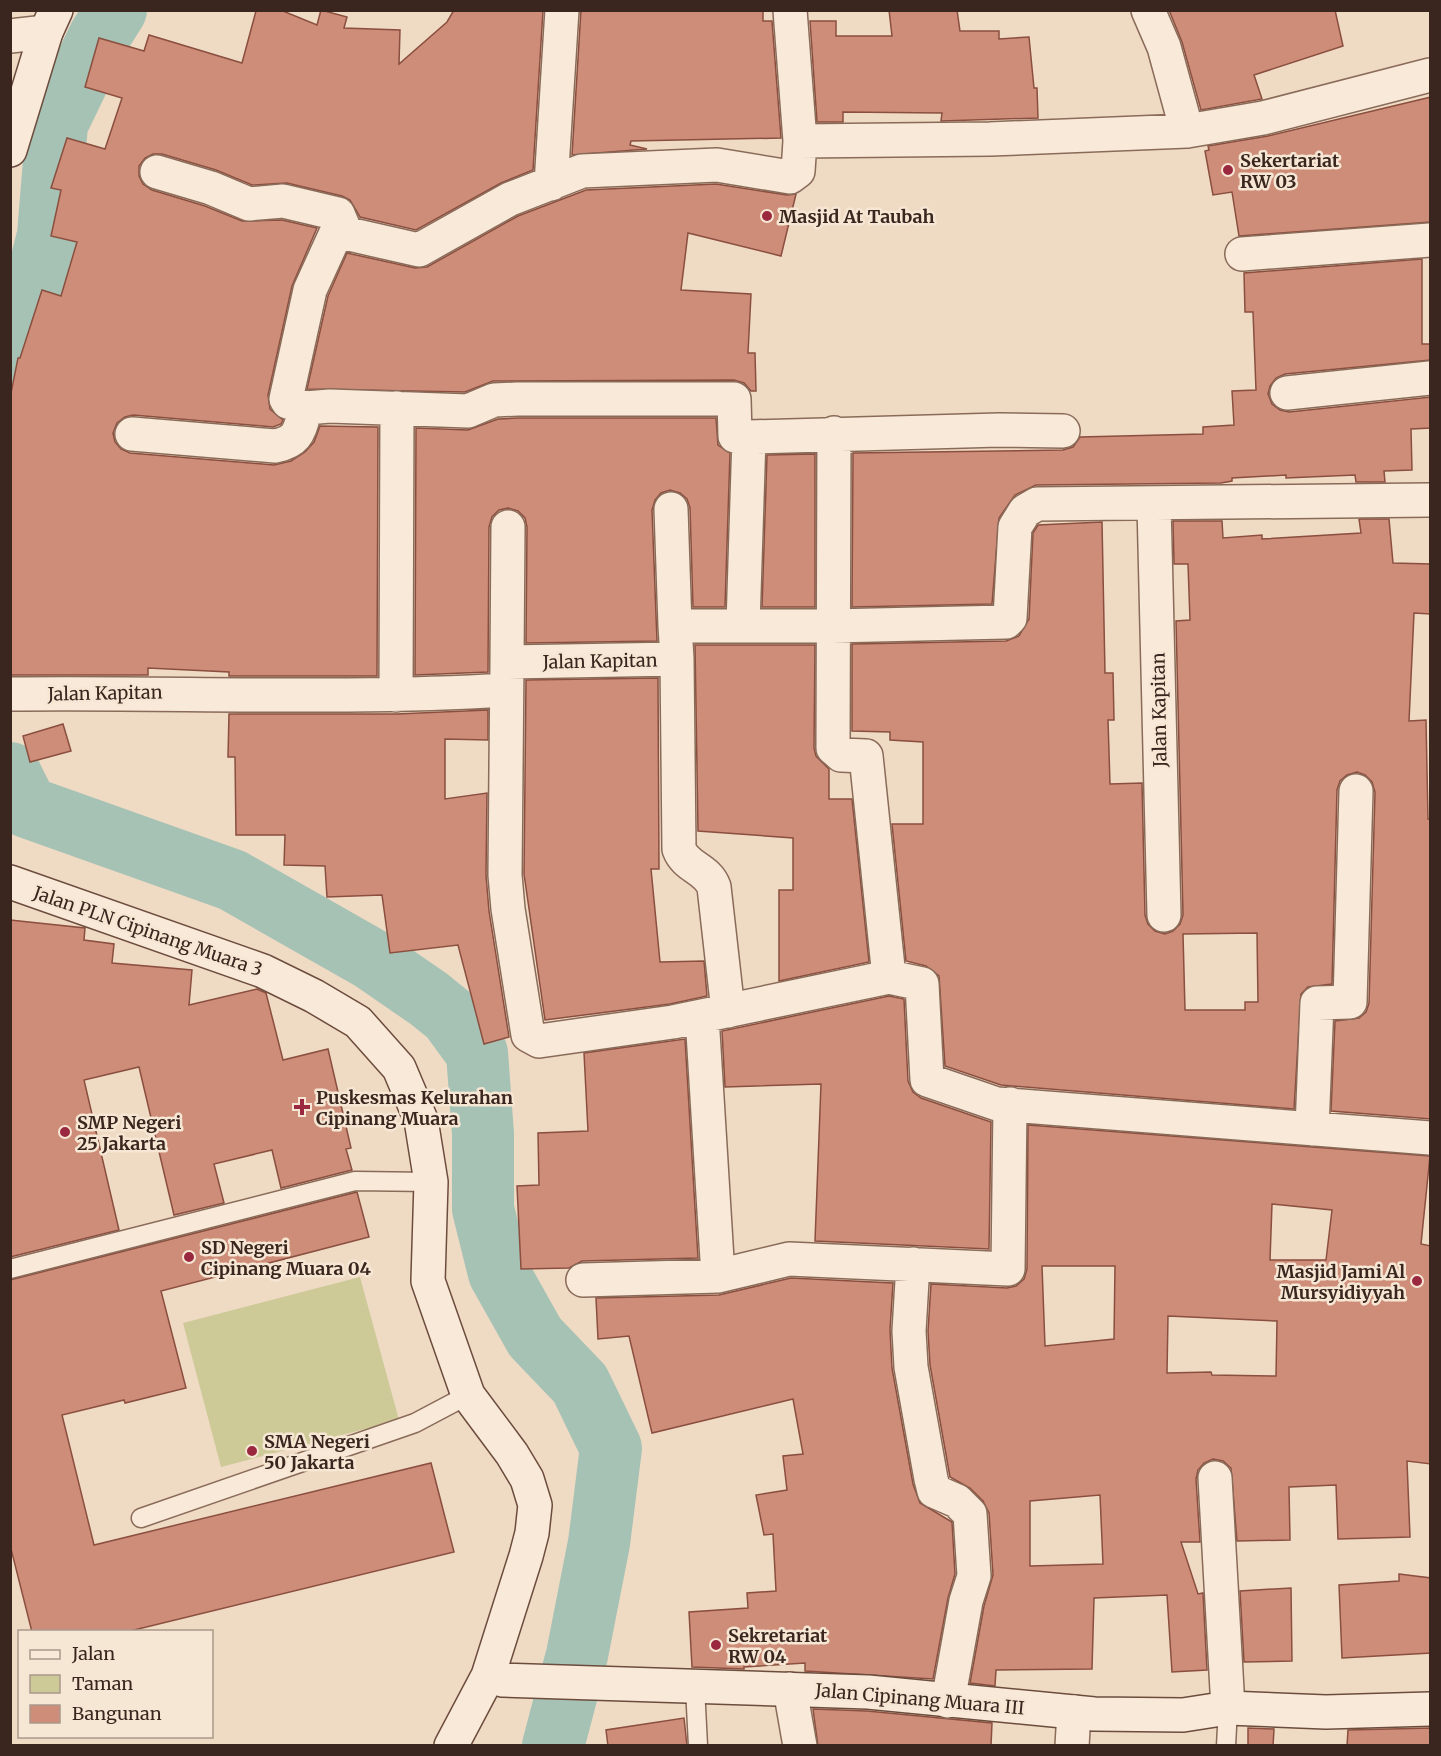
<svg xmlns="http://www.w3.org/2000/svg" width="1441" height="1756" viewBox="0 0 1441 1756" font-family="Merriweather,serif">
<rect width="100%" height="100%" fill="#efdac4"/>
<path fill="#cdca98" d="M360,1277l39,143 -178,47 -38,-144z"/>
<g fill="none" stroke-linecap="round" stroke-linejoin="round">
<path stroke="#a6c2b5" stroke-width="62" d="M10,361l10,-14 28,-112 9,-111 42,-87 17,-27
M10,773l17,34 205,73 139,79 58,40 21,17 27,37 6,81v75l16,64 36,64 45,47 31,64 -12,95 -22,112 -24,91"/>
</g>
<path fill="#ce8d79" stroke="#8a4f3f" stroke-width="1.5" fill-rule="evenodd" d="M321,10l26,7 -3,11 56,2 -1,34 48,-42 7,-12 89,1 -10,159 -32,13 -85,47 -56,-13 -10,-17 -8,-4 -55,-13 -35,2 -36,-15 -54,-16h-9l-8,4 -6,8v10l4,8 9,6 53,16 37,15 40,-1 35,8 -25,58 -24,109 2,14 13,11 -2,4 -8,3 -140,-12 -8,2 -8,6 -4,10 2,9 6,7 9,4 144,12 17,-4 14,-9 9,-10 6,-16 58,1 -1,249h-148v-4l-81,-4v7h-138v-277l8,-40h2l22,-68 19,6 16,-54 -26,-6 10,-46 -10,-2 16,-50 38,11 17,-51 -37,-11 14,-49 45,13 5,-16 93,28 14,-52h27l34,14z
M581,10h182v11h9l9,117 -150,3 -1,4 17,4 -75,6z
M889,10h68l3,21h39v8l30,-2 5,51h3l1,30 -97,3 1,-8 -99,-1v10h-26l-7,-101h26v15h56z
M1169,10h166l8,36 -89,29 8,24 -61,11 -19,-68z
M1431,97v125l-192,14 -7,-44 -19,3 -8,-44 4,-1 -1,-4 60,-10z
M716,184l71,11 9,-1 -15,62 -93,-23 -7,57 70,4 -3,59h7l1,38h-5l-7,-8 -10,-3 -241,1 -28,11 -158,-3 21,-93 19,-43 68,15 12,-1 91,-51 68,-26z
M1422,259v85h9v16l-146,14 -9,4 -6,8 -2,8 4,10 8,6 9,2 142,-15v31l-20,1 1,41 -28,1 1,11h-29l-1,-7 -69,3v-3l-54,3v3l-11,2 -185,2 -21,10 -16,23 -7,86 -140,3 1,-154 210,-3 10,-3 7,-10 123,-3v-7l31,-2 -2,-34 24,-1 -3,-78h-8l-1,-39z
M518,418h198l2,27 12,8 -5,154h-32l-3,-99 -3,-9 -7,-6 -10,-3 -9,3 -6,7 -3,10 5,131 -131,2 1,-116 -2,-9 -7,-7 -10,-3 -9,2 -7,7 -3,10 -1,145 -73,3 1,-247 52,2 30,-11z
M815,454v153h-53l5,-152z
M1359,519h30l4,44 38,1v50l-17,-1 -5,108 17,-1 2,99h3v300l-100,-8 4,-90 24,-3 7,-6 3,-9 6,-211 -3,-10 -7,-7 -8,-3 -10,3 -7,6 -3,9 -5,194 -24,3 -7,7 -7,115 -293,-24 -56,-19 -6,-90 -13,-10 -20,-5 -14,-137h31v-82l-33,-2v-8l-38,-1v-87l154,-3 13,-5 10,-17 4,-86 5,-8 64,-3 3,151h8l1,47h-6l2,64 32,-1 3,132 3,9 7,7 10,3 8,-3 7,-7 3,-9 -7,-294 14,-1 -2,-56h-14l-1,-43h49l1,17 39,-3v4l99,-6zM1257,933l1,69h-13v8h-60l-2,-76z
M695,645h120l-1,103 2,8 13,13v30h23l17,163 -90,19v-91h14v-52l-95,-7z
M658,678l1,191h-8l9,93 44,-1 3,35 -37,8 -125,16 -21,-146 2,-194z
M488,710v30l-43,-1v60l42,-6 -1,82 3,36 20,126 -25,7 -26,-99 -68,8 -8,-58 -55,2 -2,-31 -41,-1 1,-30h-49l-1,-78h-7l1,-43h168z
M63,724l8,27 -41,11 -7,-26z
M10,920l75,8 -1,12 30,4 -2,19 80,7 -3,35 68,-16 9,4 17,67 45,-11 23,99 -5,1 6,21 -71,18 -9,-38 -58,14 10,39 -50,12 -35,-148 -55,13 35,150 -109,27z
M889,996l15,3 4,82 5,11 8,6 70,24 -2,127 -174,-8 6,-157 -96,3 -3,-56z
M685,1039l13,219 -116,3 -13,7 -48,1 -4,-83 22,-1 -1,-52 50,-2 -4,-78z
M1028,1125l402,31 -9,88 10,2v218l-24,-3 3,76 -72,2 -2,-54 -47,2 1,53 -53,1 -6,-73 -8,-7 -10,-2 -9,4 -6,7 -2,9 4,63h-19l17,52 5,-1 4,77 -35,2 -5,-77 -73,3 -2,71 -96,1 -1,16 -25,-3 14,-77 9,-31 -4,-62 -6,-12 -13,-13 -20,-11 -20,-112 -2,-34 3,-47 76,4 9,-2 8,-7 3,-10zM1272,1204l60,6 -6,50h-56zM1042,1266h73l-1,73 -69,7zM1168,1316l109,5 -1,55 -64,-1 -1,-3 -44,1zM1100,1495l3,69 -73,2v-65z
M357,1192l12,45 -208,54 25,97 -61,15 -1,-3 -62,15 32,130 337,-82 23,89 -328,80h-94l-22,-87v-265z
M791,1278l102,5 -3,47 2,38 21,116 7,19 32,19 3,52 -7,24 -15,81 -128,-8v-8l-61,4v2l-52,-2 -3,-55 59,-4 -1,-15 29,-2 -3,-57 -9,1 -8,-40 31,-5 -4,-34 20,-2 -10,-55 -141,34 -23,-97 -31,3 -2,-41 123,-3z
M1399,1574l32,4v75l-89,5 -3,-73 60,-4z
M1291,1588l1,73 -48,1 -4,-71z
M813,1709l54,2 125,12 -1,23h-173z
M684,1718l3,28h-79l-2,-16z
M1248,1728l26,1 -1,17h-25z
M1431,1728v18h-84l1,-16z"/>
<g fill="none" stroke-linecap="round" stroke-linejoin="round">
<defs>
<path id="lane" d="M10,1269l345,-88 76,1
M141,1518l274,-95 53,-28
M695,1687l3,59
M1226,1746l2,-38"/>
<path id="street" d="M790,10l10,131
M1148,10l16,37 23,84
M10,36l36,-4
M157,172l54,16 38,16 34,-3 55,13 8,19
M551,184l11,-174
M1242,254l188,-14
M1287,393l143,-15
M834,433l-1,315 8,7 25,1 23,221 33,7 5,96 70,24 433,34
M132,434l143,12c25,-5 24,-16 31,-38
M749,437l250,-7 64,1
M1154,505l10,410
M671,509l4,117
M743,625l6,-188 -14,-1 -1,-37h-216l-24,1 -26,11 -138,-5 -24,2 -18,-6 -2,-3 24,-109 25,-55 5,-3 79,18 91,-51 72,-28 135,-6 73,12 8,-6 2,-30 190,-2 197,-8 76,-13 167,-43
M677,659l2,190c7,19 28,19 35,38l14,124
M507,662l1,-135
M10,694c166,-2 332,6 496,-4
M396,695l1,-287
M889,977l-216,45 -134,19 -11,-6 -20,-126 -3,-34 2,-213 170,-3 -2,-33h157l174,-4 4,-4 5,-91 10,-16 12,-7 393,-4
M702,1016l16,260
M1312,1129l5,-126 33,-1 6,-211
M913,1264l-4,67 2,36 20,112 3,12 23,10 13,13 4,62 -8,25 -18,100
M583,1280l135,-4 71,-17 219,10 2,-165
M1215,1478l13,230
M790,1689l10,57
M1072,1746l2,-34"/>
<path id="secondary" d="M10,150l36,-118 10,-22
M10,882l253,89 51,25 44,26 41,46 22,52 10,62 -3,99 40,114 44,59 15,25 8,26 -3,28 -6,23 -38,120 -37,70
M488,1676l15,4 365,12 226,22 89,1 45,-7 98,4 104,-3"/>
</defs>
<use href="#lane" stroke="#8a6b5a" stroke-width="21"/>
<use href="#street" stroke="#8a6b5a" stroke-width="36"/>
<use href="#secondary" stroke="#6c4c3d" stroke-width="36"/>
<use href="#lane" stroke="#f9e9d8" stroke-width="18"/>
<use href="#street" stroke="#f9e9d8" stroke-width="33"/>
<use href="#secondary" stroke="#f9e9d8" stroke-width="33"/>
</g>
<g fill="#9a293f" stroke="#f6e6d4" stroke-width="2">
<circle cx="1228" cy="170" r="6"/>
<circle cx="767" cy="216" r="6"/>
<path d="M299 1098h6v6h6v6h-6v6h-6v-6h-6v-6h6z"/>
<circle cx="65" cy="1132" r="6"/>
<circle cx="189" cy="1257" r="6"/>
<circle cx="1417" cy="1281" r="6"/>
<circle cx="252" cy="1451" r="6"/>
<circle cx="716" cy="1645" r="6"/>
</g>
<g text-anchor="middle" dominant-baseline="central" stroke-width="5" stroke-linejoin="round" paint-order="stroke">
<g font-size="18" font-weight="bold" fill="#3a261e" stroke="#f6e6d4" text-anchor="start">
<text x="1240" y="160">Sekertariat<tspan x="1240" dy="21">RW 03</tspan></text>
<text x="779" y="216">Masjid At Taubah</text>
<text x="316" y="1097">Puskesmas Kelurahan<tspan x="316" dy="21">Cipinang Muara</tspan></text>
<text x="77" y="1122">SMP Negeri<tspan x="77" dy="21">25 Jakarta</tspan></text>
<text x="201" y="1247">SD Negeri<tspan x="201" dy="21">Cipinang Muara 04</tspan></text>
<text x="1405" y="1271" text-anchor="end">Masjid Jami Al<tspan x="1405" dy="21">Mursyidiyyah</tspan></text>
<text x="264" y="1441">SMA Negeri<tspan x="264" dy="21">50 Jakarta</tspan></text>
<text x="728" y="1635">Sekretariat<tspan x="728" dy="21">RW 04</tspan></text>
</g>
<g font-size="18" fill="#3a261e" stroke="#f6e6d4">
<text transform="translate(600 661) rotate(-1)">Jalan Kapitan</text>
<text transform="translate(105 693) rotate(-1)">Jalan Kapitan</text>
<text transform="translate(1159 710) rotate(-91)">Jalan Kapitan</text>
<text transform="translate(148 931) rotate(19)">Jalan PLN Cipinang Muara 3</text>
<text transform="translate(920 1699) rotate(5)">Jalan Cipinang Muara III</text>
</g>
</g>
<rect width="1441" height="1756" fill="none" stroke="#3a261e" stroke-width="24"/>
<rect x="18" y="1630" width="195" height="108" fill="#f6e6d4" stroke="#ab998b" stroke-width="1.5"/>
<rect x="30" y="1650" width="30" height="9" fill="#f9e9d8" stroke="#ab998b" stroke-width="1.5"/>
<text x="72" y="1660" font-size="18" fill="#3a261e">Jalan</text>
<rect x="30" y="1675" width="30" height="18" fill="#cdca98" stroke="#ab998b" stroke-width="1.5"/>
<text x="72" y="1690" font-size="18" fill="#3a261e">Taman</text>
<rect x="30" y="1705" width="30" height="18" fill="#ce8d79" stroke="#ab998b" stroke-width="1.5"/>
<text x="72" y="1720" font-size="18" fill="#3a261e">Bangunan</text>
</svg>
